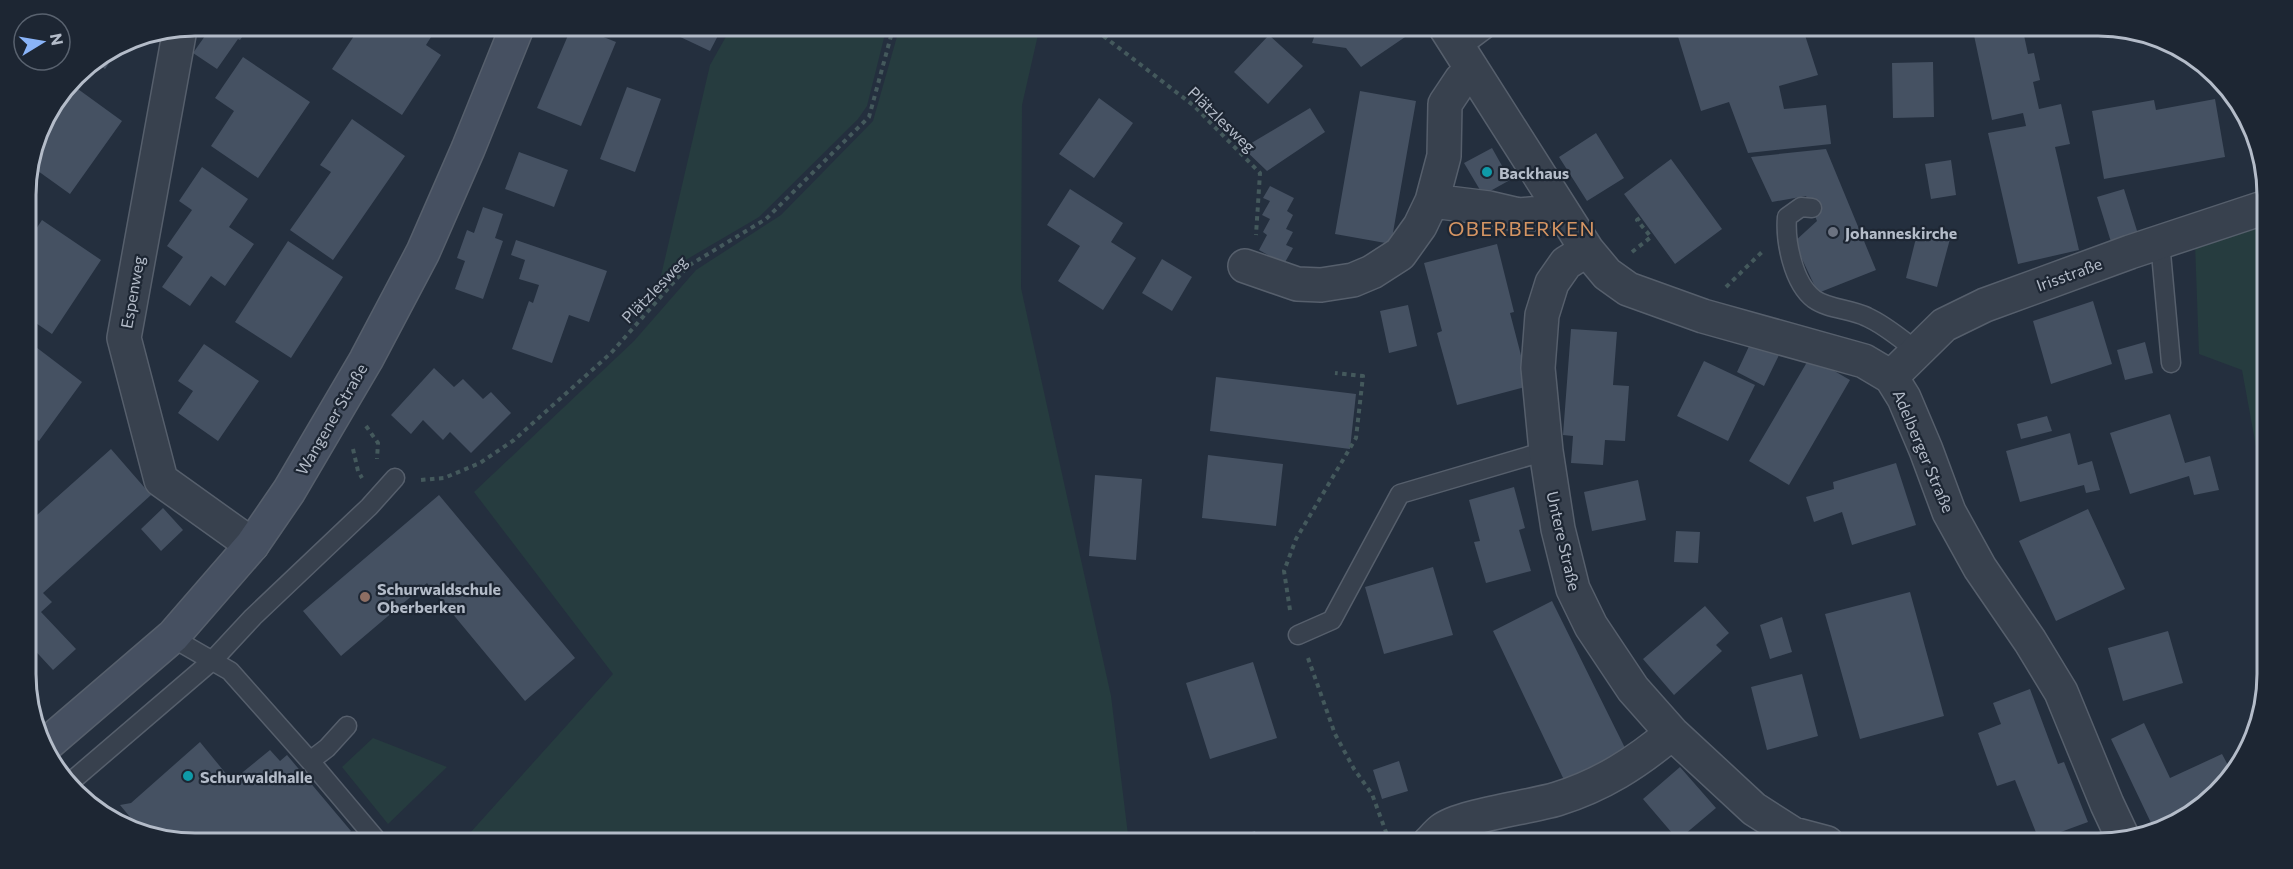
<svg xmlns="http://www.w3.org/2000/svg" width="2293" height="869" viewBox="0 0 2293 869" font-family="Commissioner,sans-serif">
<rect width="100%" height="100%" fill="#242f3e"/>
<path fill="#263c3f" d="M732,26h155l-20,80 -9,13 -99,98 -75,44 -24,19 50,-215z
M900,26h140l-18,79 -1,183 90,408 18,147h-668l152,-169 -139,-182 160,-151 62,-71 85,-55 92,-94z
M2266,219l1,288 -25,-137 -43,-16 -4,-111z
M373,738l74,29 -59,57 -46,-57z"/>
<path fill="#455162" d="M212,26h38l-10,14 -2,-1 -21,30 -24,-16z
M337,26h101l-12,19 15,10 -39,60 -70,-46 22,-33z
M572,26h4l40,16 -35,84 -44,-18z
M657,26h66l-13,25z
M1145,26h24l-15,11z
M1318,26h88l5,7 -50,34 -15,-19 -34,-5z
M1692,26h110l16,49 -39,11 5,23 42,-4 5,39 -83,9 -19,-51 -28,9 -25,-81z
M1972,26h50l6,28 6,-1 6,27 -7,2 6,27 22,-5 9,40 -15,3 24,103 -61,14 -30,-131 38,-7 -3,-13 -31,7z
M1269,35l34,31 -35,38 -34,-32z
M123,43l-18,26 -11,-8 21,-13z
M243,57l67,45 -52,76 -47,-32 23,-35 -19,-13z
M1933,62l1,55 -41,1 -1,-55z
M71,84l51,37 -52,73 -39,-28 12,-46z
M627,87l34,12 -26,73 -35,-13z
M1360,91l56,10 -25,143 -56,-10z
M1099,98l34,25 -39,55 -35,-24z
M2215,99l10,58 -121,22 -12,-68 62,-11 2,10z
M1310,108l15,24 -58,39 -24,-23z
M352,119l53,37 -72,104 -43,-30 41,-58 -11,-7z
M1596,133l28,45 -37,23 -28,-44z
M1492,148l18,32 -27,15 -19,-32z
M1826,149l50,121 -58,23 -24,-51 23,-21 -5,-13 -6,-12 -34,6 -21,-45z
M519,152l49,18 -14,37 -49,-18z
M1671,159l51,70 -47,35 -51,-70z
M1951,160l5,35 -25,4 -6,-35z
M202,167l46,32 -19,28 25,17 -29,42 -14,-10 -21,30 -28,-19 21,-30 -16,-11 25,-36 -13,-9z
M1270,186l24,12 -7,13 6,4 -7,14 7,3 -7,13 7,3 -9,16 -25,-14 8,-15 -4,-3 7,-13 -8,-4 8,-14 -7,-3z
M1070,189l53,34 -12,19 25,16 -33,52 -45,-29 22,-35 -33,-21z
M2124,189l14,45 -27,8 -14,-45z
M483,207l20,7 -8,24 8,3 -20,58 -28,-10 10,-28 -8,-3 10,-28 7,3z
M42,220l59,40 -49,74 -25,-17 -1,-73z
M1918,230l32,9 -13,48 -31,-9z
M516,240l91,31 -18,51 -20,-7 -17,48 -40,-14 17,-48 4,2 6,-18 -20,-6 6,-19 -14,-5z
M288,241l55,36 -52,81 -56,-36z
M1497,244l17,68 -4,1 19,73 -72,19 -20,-72 5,-2 -18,-68z
M1162,259l30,18 -20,34 -30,-18z
M2093,301l19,63 -61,20 -18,-63z
M1408,305l9,41 -28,7 -9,-42z
M1571,329l46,3 -4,53 16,1 -4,55 -20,-1 -2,25 -32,-2 2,-27 -10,-1z
M28,341l54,41 -43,59 -12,-9v-89z
M1751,342l28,13 -15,31 -27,-14z
M2145,342l8,31 -28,7 -8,-30z
M204,344l55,37 -41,60 -40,-28 15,-22 -15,-10z
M1810,357l40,23 -61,105 -40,-24z
M1704,361l51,24 -27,56 -51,-25z
M434,368l20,19 9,-8 20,20 8,-7 20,21 -40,40 -21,-21 -7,8 -20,-20 -12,14 -20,-19z
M1216,377l140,17 -6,55 -140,-18z
M2170,414l15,49 25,-7 9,34 -25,5 -5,-19 -59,18 -20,-61z
M2047,416l5,15 -31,8 -4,-15z
M2070,433l8,32 14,-4 8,29 -14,3 -2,-8 -64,17 -14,-51z
M111,449l40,46 -108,98 9,9 -11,10 35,37 -23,21 -25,-27v-120z
M1208,455l75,9 -7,62 -74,-8z
M1896,463l20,62 -64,20 -10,-33 -28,10 -8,-25 28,-8 -1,-7z
M1095,475l47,4 -6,81 -47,-4z
M1638,480l8,40 -54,11 -8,-39z
M1514,487l11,41 -6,2 12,41 -45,12 -12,-41 6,-1 -11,-41z
M439,495l136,163 -50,43 -98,-118 -86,73 -38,-45z
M163,508l20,22 -22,21 -20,-22z
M2088,509l37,80 -69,32 -37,-80z
M1676,531l24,1 -2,31 -24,-1z
M1433,567l20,68 -69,19 -19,-67z
M1910,592l34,124 -84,23 -35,-125z
M1552,601l74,149 -62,30 -71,-149z
M1705,606l24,27 -13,12 6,6 -48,44 -31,-36z
M1782,617l10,35 -22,7 -10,-34z
M2168,631l15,52 -60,18 -15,-53z
M1253,662l24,76 -67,21 -24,-76z
M1802,674l16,62 -51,14 -16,-63z
M2030,689l28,75 6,-2 24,60 -49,18 -24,-60 -18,6 -19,-53 23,-9 -8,-21z
M2144,723l26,55 52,-24 8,15 -16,22 -9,4 2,4 -6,10 -48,18 -42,-88z
M200,742l32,39 38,-31 10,11 7,-6 64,76 -15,12h-141l-50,-8 -25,-30 11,-2z
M1399,761l9,30 -26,8 -9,-29z
M1680,767l36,41 -38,32 -35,-41z
M1255,831l4,12h-34l-1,-2z"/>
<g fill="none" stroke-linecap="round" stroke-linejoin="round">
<defs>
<path id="lane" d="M1459,49l32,-24
M1812,208l-11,-1 -14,10c-2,24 6,66 27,82 14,10 37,10 53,18 18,8 34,22 50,34
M2160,242l11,121
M1298,635l34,-15 68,-126 146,-43
M173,636l10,8 47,27 80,90 17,-13 20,-22
M310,761l65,77 -7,5
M67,785l146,-125 40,-43 116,-110 26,-29"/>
<path id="street" d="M1444,25l143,225 20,24 21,15 75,27 161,45 27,16 13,21 22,52 23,62 31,56 50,73 31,51 46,112 16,34
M180,29l-56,309 37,142 91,65
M1432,201l57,7 30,7 22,-2 15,-10
M1587,250l-21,13 -14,20 -10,32 -4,53 8,83 12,78 15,60 18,37 42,63 39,44 82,76 39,25 34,9
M1245,266l52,18 24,1 32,-5 19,-8 28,-18 20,-28 12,-25 12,-45 1,-52 16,-24 11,-11
M1891,377l53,-52 41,-20 145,-53 136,-45
M1429,843c4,-4 8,-9 13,-13 17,-14 89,-23 115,-31 45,-14 79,-36 115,-66"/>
<path id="secondary" d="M47,744l126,-108 79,-91 37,-54 77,-131 57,-108 45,-103 50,-124"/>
</defs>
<use href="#lane" stroke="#565f6c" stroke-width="21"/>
<use href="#street" stroke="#565f6c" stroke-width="36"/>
<use href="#secondary" stroke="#565f6c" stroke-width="36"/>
<path stroke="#44595c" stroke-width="4" stroke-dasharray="4.5 4.5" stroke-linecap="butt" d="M1089,25l104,80 67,68 -4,62
M1632,252l19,-15 -14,-17 3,-2
M1726,287l38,-37
M366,426l12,17 -1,16
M353,449l5,22 4,7
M421,480l23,-2 36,-15 34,-23 97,-87 77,-87 78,-47 103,-102 25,-92
M1290,610l-6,-39 12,-32 60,-101 7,-62 -28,-3
M1308,658l27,76 19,35 18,25 18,49
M93,797l6,9"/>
<use href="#lane" stroke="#38414e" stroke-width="18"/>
<use href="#street" stroke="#38414e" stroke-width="33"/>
<use href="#secondary" stroke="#465061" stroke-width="33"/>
</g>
<g fill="#0f9aa8" stroke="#1d2633" stroke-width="2">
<circle cx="1487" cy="172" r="6"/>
<circle cx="188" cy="776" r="6"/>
</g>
<circle fill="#6b7280" stroke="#1d2633" stroke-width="2" cx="1833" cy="232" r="6"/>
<circle fill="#8d6e63" stroke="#1d2633" stroke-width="2" cx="365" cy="597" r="6"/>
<g text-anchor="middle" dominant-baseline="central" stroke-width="4.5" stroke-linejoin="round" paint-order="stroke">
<g font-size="16" fill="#b4bcc9" stroke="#1d2633">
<text transform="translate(1222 119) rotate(44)">Plätzlesweg</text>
<text transform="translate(2069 274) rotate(-20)">Irisstraße</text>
<text transform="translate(654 289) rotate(-46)">Plätzlesweg</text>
<text transform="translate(132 292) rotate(-80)">Espenweg</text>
<text transform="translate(331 419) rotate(-60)">Wangener Straße</text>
<text transform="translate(1924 451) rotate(67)">Adelberger Straße</text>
<text transform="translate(1564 541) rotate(77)">Untere Straße</text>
</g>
<g font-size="16" font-weight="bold" fill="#b4bcc9" stroke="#1d2633" text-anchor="start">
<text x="1499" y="172">Backhaus</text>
<text x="1845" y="232">Johanneskirche</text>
<text x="377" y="588">Schurwaldschule<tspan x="377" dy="18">Oberberken</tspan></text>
<text x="200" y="776">Schurwaldhalle</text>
</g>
<g font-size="20" letter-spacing="1.5" fill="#d59563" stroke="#1d2633">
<text x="1522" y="228">OBERBERKEN</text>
</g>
</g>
<path d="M0 0H2293V869H0ZM195 36H2098A159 159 0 0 1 2257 195V674A159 159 0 0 1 2098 833H195A159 159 0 0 1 36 674V195A159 159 0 0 1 195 36Z" fill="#1d2633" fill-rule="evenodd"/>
<path fill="none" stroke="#b4bcc9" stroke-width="3" d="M195 36H2098A159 159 0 0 1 2257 195V674A159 159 0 0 1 2098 833H195A159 159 0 0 1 36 674V195A159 159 0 0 1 195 36Z"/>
<g transform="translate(42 42) rotate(79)"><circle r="28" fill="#1d2633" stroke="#59626f" stroke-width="1.5"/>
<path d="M0-4.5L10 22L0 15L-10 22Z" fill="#8ab4f8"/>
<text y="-9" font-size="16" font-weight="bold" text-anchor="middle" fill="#b4bcc9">N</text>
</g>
</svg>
